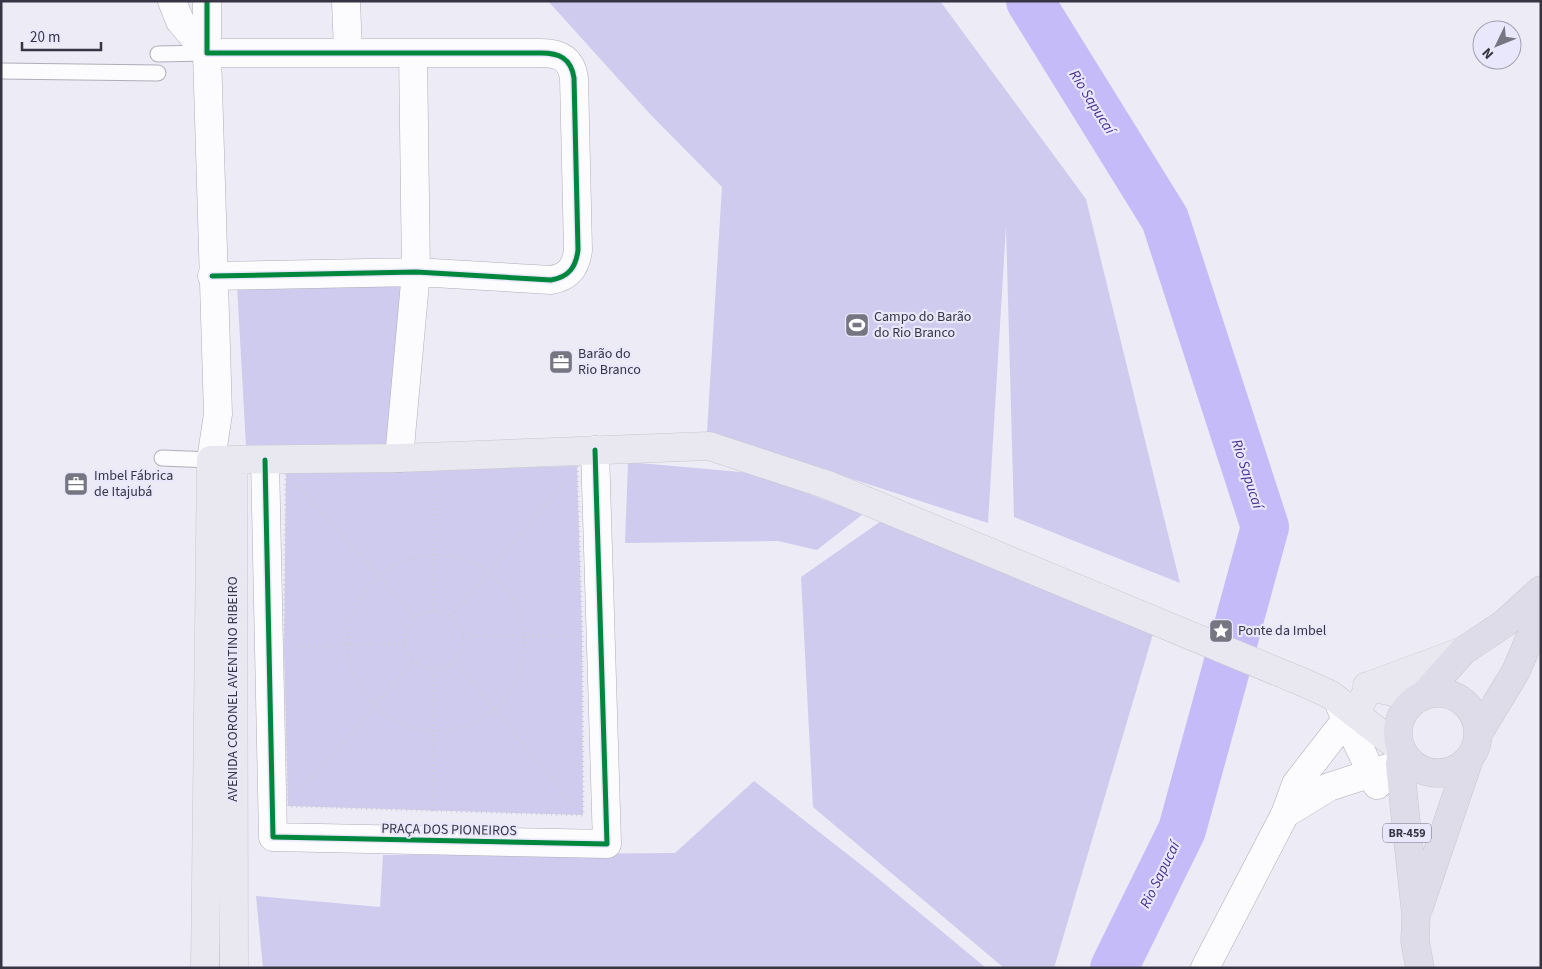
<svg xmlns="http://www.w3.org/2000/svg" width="1542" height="969" viewBox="0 0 1542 969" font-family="'Source Sans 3',sans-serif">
<rect width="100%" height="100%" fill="#ecebf6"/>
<path fill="#cfcbee" d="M548,1h392l146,198 94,384 -166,-66 -8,-291 -18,297 -281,-91 15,-245 -72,-73z
M415,284l-26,165 -143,-3 -9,-161z
M628,462l124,11 111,41 -46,36 -39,-9 -153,2z
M577,466l5,170 1,179 -295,-9 -4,-159 2,-175z
M884,519l269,115 -99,334h-50l-191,-161 -12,-230z
M754,781l120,94 112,93h-723l-7,-72 124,11 3,-52 292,-2z"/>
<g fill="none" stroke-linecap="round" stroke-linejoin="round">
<path stroke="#c5bbf9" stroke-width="48" d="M1030,1l135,218 100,308 -83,303 -68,138"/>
<defs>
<path id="lane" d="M158,54l49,-1
M1,71l157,2
M162,458l49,2"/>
<path id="street" d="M207,1v52h334c18,0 30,5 33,25l4,172c-2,17 -9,27 -27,30l-135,-8 -204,4
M346,1l2,51
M399,458l17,-186 -3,-219
M265,460l8,377 334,7 -12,-394
M1340,706l37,79
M1285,814l44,-27 80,-26
M1205,968l80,-154 11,-30 49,-63 10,-8"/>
<path id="secondary" d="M172,1l8,20 27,32 11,361 -7,46"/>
<path id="primary" d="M233,460l1,508
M1367,686l52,12
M1355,713l16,-28 92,-34
M205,968l6,-508 188,-2 310,-12 119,39 479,199 24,11 71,55"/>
<path id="highway" d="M1398 733a40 40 0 1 1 80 0a40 40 0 1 1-80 0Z
M1423,696l40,-45 42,-28 36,-33
M1478,734l38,-63 25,-59
M1402,750l-2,14 5,49 11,102 -1,26 5,27
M1419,907l50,-148"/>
</defs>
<use href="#lane" stroke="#afaeb8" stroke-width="17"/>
<use href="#street" stroke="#afaeb8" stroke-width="29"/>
<use href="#secondary" stroke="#afaeb8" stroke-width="29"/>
<use href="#primary" stroke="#c8c8cf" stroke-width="29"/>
<use href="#highway" stroke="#c8c8cf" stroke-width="29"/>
<path stroke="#cdccd3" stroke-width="3" stroke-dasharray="1 4" stroke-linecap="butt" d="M577,466l5,170 1,179 -295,-9 -4,-159 2,-175z
M298,486l118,132
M348 643a88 88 0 1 1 176 0a88 88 0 1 1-176 0Z
M434,610l1,-127
M405 640a29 29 0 1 1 58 0a29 29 0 1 1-58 0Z
M451,616l116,-137
M463,636h112
M294,647l112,-4
M454,661l125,150
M300,792l113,-131
M433,811l1,-140"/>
<use href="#lane" stroke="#fcfcfe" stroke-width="15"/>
<use href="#street" stroke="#fcfcfe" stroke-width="28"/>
<use href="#secondary" stroke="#fcfcfe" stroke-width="28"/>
<use href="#primary" stroke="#e9e8f0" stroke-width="28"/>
<use href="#highway" stroke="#dedce8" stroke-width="28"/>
<defs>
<path id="cycleway" d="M207,1v52h334c18,0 30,5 33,25l4,172c-2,17 -9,27 -27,30l-135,-8 -204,4
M265,460l8,377 334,7 -12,-394"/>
</defs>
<use href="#cycleway" stroke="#e9e7fb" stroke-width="8"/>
<use href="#cycleway" stroke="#00873e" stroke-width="5"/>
</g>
<defs>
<symbol id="stadium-square" viewBox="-11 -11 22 22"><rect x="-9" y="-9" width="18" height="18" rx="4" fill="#767582" stroke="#e9e7fb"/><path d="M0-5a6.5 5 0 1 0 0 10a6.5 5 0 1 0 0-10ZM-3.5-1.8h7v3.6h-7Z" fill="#fff"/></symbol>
<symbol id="office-square" viewBox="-11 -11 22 22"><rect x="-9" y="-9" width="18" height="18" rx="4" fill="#767582" stroke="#e9e7fb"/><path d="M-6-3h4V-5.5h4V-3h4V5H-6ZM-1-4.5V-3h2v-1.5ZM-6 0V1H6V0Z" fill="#fff"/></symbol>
<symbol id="sight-square" viewBox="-11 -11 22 22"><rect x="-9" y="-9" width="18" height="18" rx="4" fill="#767582" stroke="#e9e7fb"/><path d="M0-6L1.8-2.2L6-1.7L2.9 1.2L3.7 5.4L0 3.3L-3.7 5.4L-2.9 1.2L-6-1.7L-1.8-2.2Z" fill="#fff"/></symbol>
</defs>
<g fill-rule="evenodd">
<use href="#stadium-square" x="843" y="311" width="28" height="28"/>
<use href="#office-square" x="547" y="348" width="28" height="28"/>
<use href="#office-square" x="62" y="470" width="28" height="28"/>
<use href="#sight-square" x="1207" y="617" width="28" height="28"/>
</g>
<g text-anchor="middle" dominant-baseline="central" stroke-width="4.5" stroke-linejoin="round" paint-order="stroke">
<rect fill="#e9e7fb" stroke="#6c6a7a" stroke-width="1" x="1383" y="823.5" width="48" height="19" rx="4"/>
<g font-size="12" font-weight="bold" fill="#373543">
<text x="1407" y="833">BR-459</text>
</g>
<g font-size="14" fill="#373543" stroke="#e9e7fb" text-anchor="start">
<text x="874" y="317">Campo do Barão<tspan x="874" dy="16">do Rio Branco</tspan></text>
<text x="578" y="354">Barão do<tspan x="578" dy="16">Rio Branco</tspan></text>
<text x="94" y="476">Imbel Fábrica<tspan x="94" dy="16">de Itajubá</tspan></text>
<text x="1238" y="631">Ponte da Imbel</text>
</g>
<g font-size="14" fill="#373543" stroke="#e9e7fb">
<text transform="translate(233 689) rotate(-90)">AVENIDA CORONEL AVENTINO RIBEIRO</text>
<text transform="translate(449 830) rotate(1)">PRAÇA DOS PIONEIROS</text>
</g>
<g font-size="15" font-style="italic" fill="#4a308e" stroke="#e9e7fb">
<text transform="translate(1092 102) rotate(58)">Rio Sapucaí</text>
<text transform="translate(1247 474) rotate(72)">Rio Sapucaí</text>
<text transform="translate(1160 875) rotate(-64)">Rio Sapucaí</text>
</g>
</g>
<rect width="1542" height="969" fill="none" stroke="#373543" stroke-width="5"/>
<g transform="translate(1497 45) rotate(227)"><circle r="24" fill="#e9e7fb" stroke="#a2a0b1"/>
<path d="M0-4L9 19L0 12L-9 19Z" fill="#767582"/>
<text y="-8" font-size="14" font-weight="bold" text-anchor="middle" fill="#373543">N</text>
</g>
<path d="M22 42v8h79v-8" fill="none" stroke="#373543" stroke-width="2.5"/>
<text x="30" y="42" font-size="15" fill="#373543" stroke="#e9e7fb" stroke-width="4" paint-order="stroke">20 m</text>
</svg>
